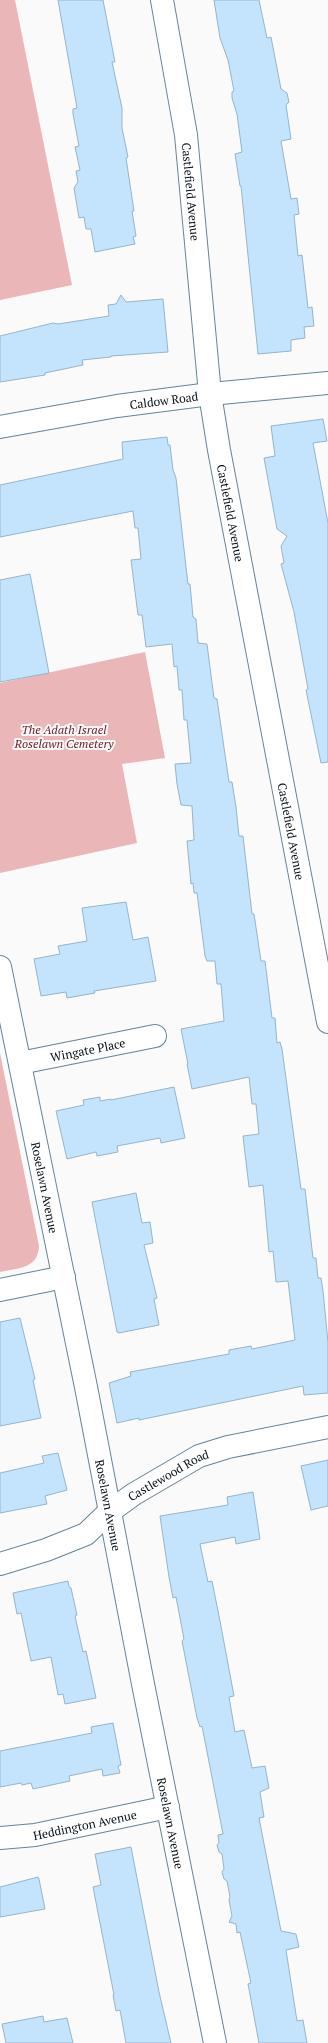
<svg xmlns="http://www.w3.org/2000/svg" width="328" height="2043" viewBox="0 0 328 2043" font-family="'PT Serif',serif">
<rect width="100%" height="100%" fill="#fafafa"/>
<path fill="#ebb6b7" d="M0,0h15l57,285 -72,15z
M145,652l20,106 -43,6 15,79 -137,30v-190z
M0,1053l39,193c-1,23 -21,22 -39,26z"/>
<path fill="#c3e4fc" stroke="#95b5cb" d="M58,0h45l12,62h-3l10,46v20l6,29 -2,1 8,53h-2l4,25 -3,1 2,7 -40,8 -4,-23h-5l-2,-12 -5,1 -5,-30 4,-6 -2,-11 4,-1 -5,-23 4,-1 -6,-32v-5l4,-1z
M214,0h45l8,38 4,-1 10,52 6,4 2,9 -3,3 5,34 -10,2 10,58 6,-1 2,16 -5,1 4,41 4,-1 6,53 4,-1 2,19 -10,1 1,11 -14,2v11l-33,3 -17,-168h-1l-5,-32 7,-2 -5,-38 -5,-16v-6l2,-1 -6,-31 -8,-22z
M121,295l5,7 37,-3 5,53 -57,4v1l-29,3 1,5 -38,8v2l-45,7v-46l53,-13 5,1 51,-8 -1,-11 8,-1z
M323,419l4,22 -14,2 15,80v239l-7,1 -15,-73 2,-1 -14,-77 -13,-48 3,-1 -3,-17 6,-10 -10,-7 -13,-71 11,-2 -4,-30z
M167,437l1,8h2l3,25 3,8 10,89 2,17h2l3,33 3,2 2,24 9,1 5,39 2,15 3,1 12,83h3l4,25 3,29h4l9,78h2l7,47h4l7,57h3l2,25 3,-1 2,7 19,140h4l8,69h3l2,20h3l2,13 5,51v51l-24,2 -1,-9 -164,34v-2l-22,5 -8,-40 22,-7 -1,-4 99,-18v-4l22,-4 1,3 43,-9 -7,-59 -12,1 -3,-31 -4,1 -6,-67 -14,2 -6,-51 16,-2 -3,-30h-4l-3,-27 -57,12 -5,-25h1l-7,-35 43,-8 -3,-37h-4l-2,-23h-8l-2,-5 -8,-63h-3l-1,-10 -2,1 -4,-43 7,-1 -2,-34 -11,-1 -4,-21 -2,-20 16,-1 -4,-43h-3l-2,-30h-3l-2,-24 -3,1 -2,-23 -26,3 -4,-32h-4l-7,-55 10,-1 -3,-31h-3l-2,-17 -133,26v-52l123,-26 -1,-17z
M30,574l19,99 -49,9v-102z
M126,902l7,38 15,-3 8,44 -62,10 1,2 -28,5 -1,-6 -25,4 -7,-37 26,-5 -2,-8 29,-5 -5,-33z
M174,1087l11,51 -24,5 -1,-5 -43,8 1,6 -21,4 -1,-4 -29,7 -11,-48 28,-6 -1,-5 17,-3v4l11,-2v1z
M136,1193l6,30 8,-1 3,21 -9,2 13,53 -3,1 5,26 -40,8 -2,-1 -25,-130z
M20,1318l15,61 -2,1 8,38 -41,8v-104z
M58,1453l9,37 -22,6 2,8 -47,9v-40l44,-10 -2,-7z
M328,1460v46l-17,4 -10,-44z
M253,1492l7,47 -24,5 -1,-7 -35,7 8,38 4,-1 8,40 14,75 -5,1 6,35 9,-2 8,38 13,-2 4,22 -9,4 4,25 -5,1 22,113 15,3 3,13 -13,3 11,71 6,-1 4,23h-48l-11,-59 3,-1 -11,-51 -3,1 -1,-9 -7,-2 3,-6 -3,-16 1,-3 -3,-16 -3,-2 -2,-7 2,-3 -2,-15 -3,-2 -2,-7 2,-2 -1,-8 5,-1 -21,-108 -2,1 -3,-9 -15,-77 2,-2 -8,-42 -3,1 -4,-21 -9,-61 68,-11 -1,-8z
M68,1581l1,6 2,1 6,27 -2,1 8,36 3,-1 10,47 -31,6 -2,-10 -5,1 -7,-38 -20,4 -10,-48 -4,1 -4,-21z
M113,1723l8,42 -3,1 2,7 -17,3 -1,-7 -33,7 1,5 -37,8 -2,-6 -9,2 -1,-2 -21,4v-36l92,-18 -1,-6z
M131,1847l28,145 12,51h-45l-6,-33 -4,1 -3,-16h1l-21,-108 8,-2 -6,-31z
M38,1877l1,2 6,30 -45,8v-30z
M43,2016l1,6 23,-4 6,25h-67l-4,-19z"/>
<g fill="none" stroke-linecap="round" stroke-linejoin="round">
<defs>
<g id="minor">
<path id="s1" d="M162,0l24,135 24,259 9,56 109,572"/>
<path id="s2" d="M0,427l117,-21 93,-12 118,-11"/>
<path id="s3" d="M0,967l86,420 57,297 72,359"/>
<path id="s4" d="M20,1063l135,-27"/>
<path d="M0,1290l64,-13"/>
<path id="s5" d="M0,1564l46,-14 40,-16 23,-22 25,-18 65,-38 29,-9 100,-20"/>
<path id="s6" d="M0,1838l35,-3 133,-28"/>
</g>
</defs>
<use href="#minor" stroke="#658499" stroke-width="24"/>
<use href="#minor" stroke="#fff" stroke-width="22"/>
</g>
<g text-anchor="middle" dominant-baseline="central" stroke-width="4" stroke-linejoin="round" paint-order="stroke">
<g font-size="12" fill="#051017" stroke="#fafafa">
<text stroke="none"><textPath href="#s1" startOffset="194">Castlefield Avenue</textPath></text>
<text stroke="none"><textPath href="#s2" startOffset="166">Caldow Road</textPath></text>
<text stroke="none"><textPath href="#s1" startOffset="518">Castlefield Avenue</textPath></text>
<text stroke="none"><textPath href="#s1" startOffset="842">Castlefield Avenue</textPath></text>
<text stroke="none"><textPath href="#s4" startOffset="69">Wingate Place</textPath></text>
<text stroke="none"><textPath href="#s3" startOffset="225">Roselawn Avenue</textPath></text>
<text stroke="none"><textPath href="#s5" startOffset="193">Castlewood Road</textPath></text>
<text stroke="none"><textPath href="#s3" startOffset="549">Roselawn Avenue</textPath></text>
<text stroke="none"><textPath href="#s3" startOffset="873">Roselawn Avenue</textPath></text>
<text stroke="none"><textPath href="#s6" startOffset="86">Heddington Avenue</textPath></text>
</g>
<g font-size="12" font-style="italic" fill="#6d202a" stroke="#fafafa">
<text x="64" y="729">The Adath Israel<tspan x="64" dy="14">Roselawn Cemetery</tspan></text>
</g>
</g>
</svg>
